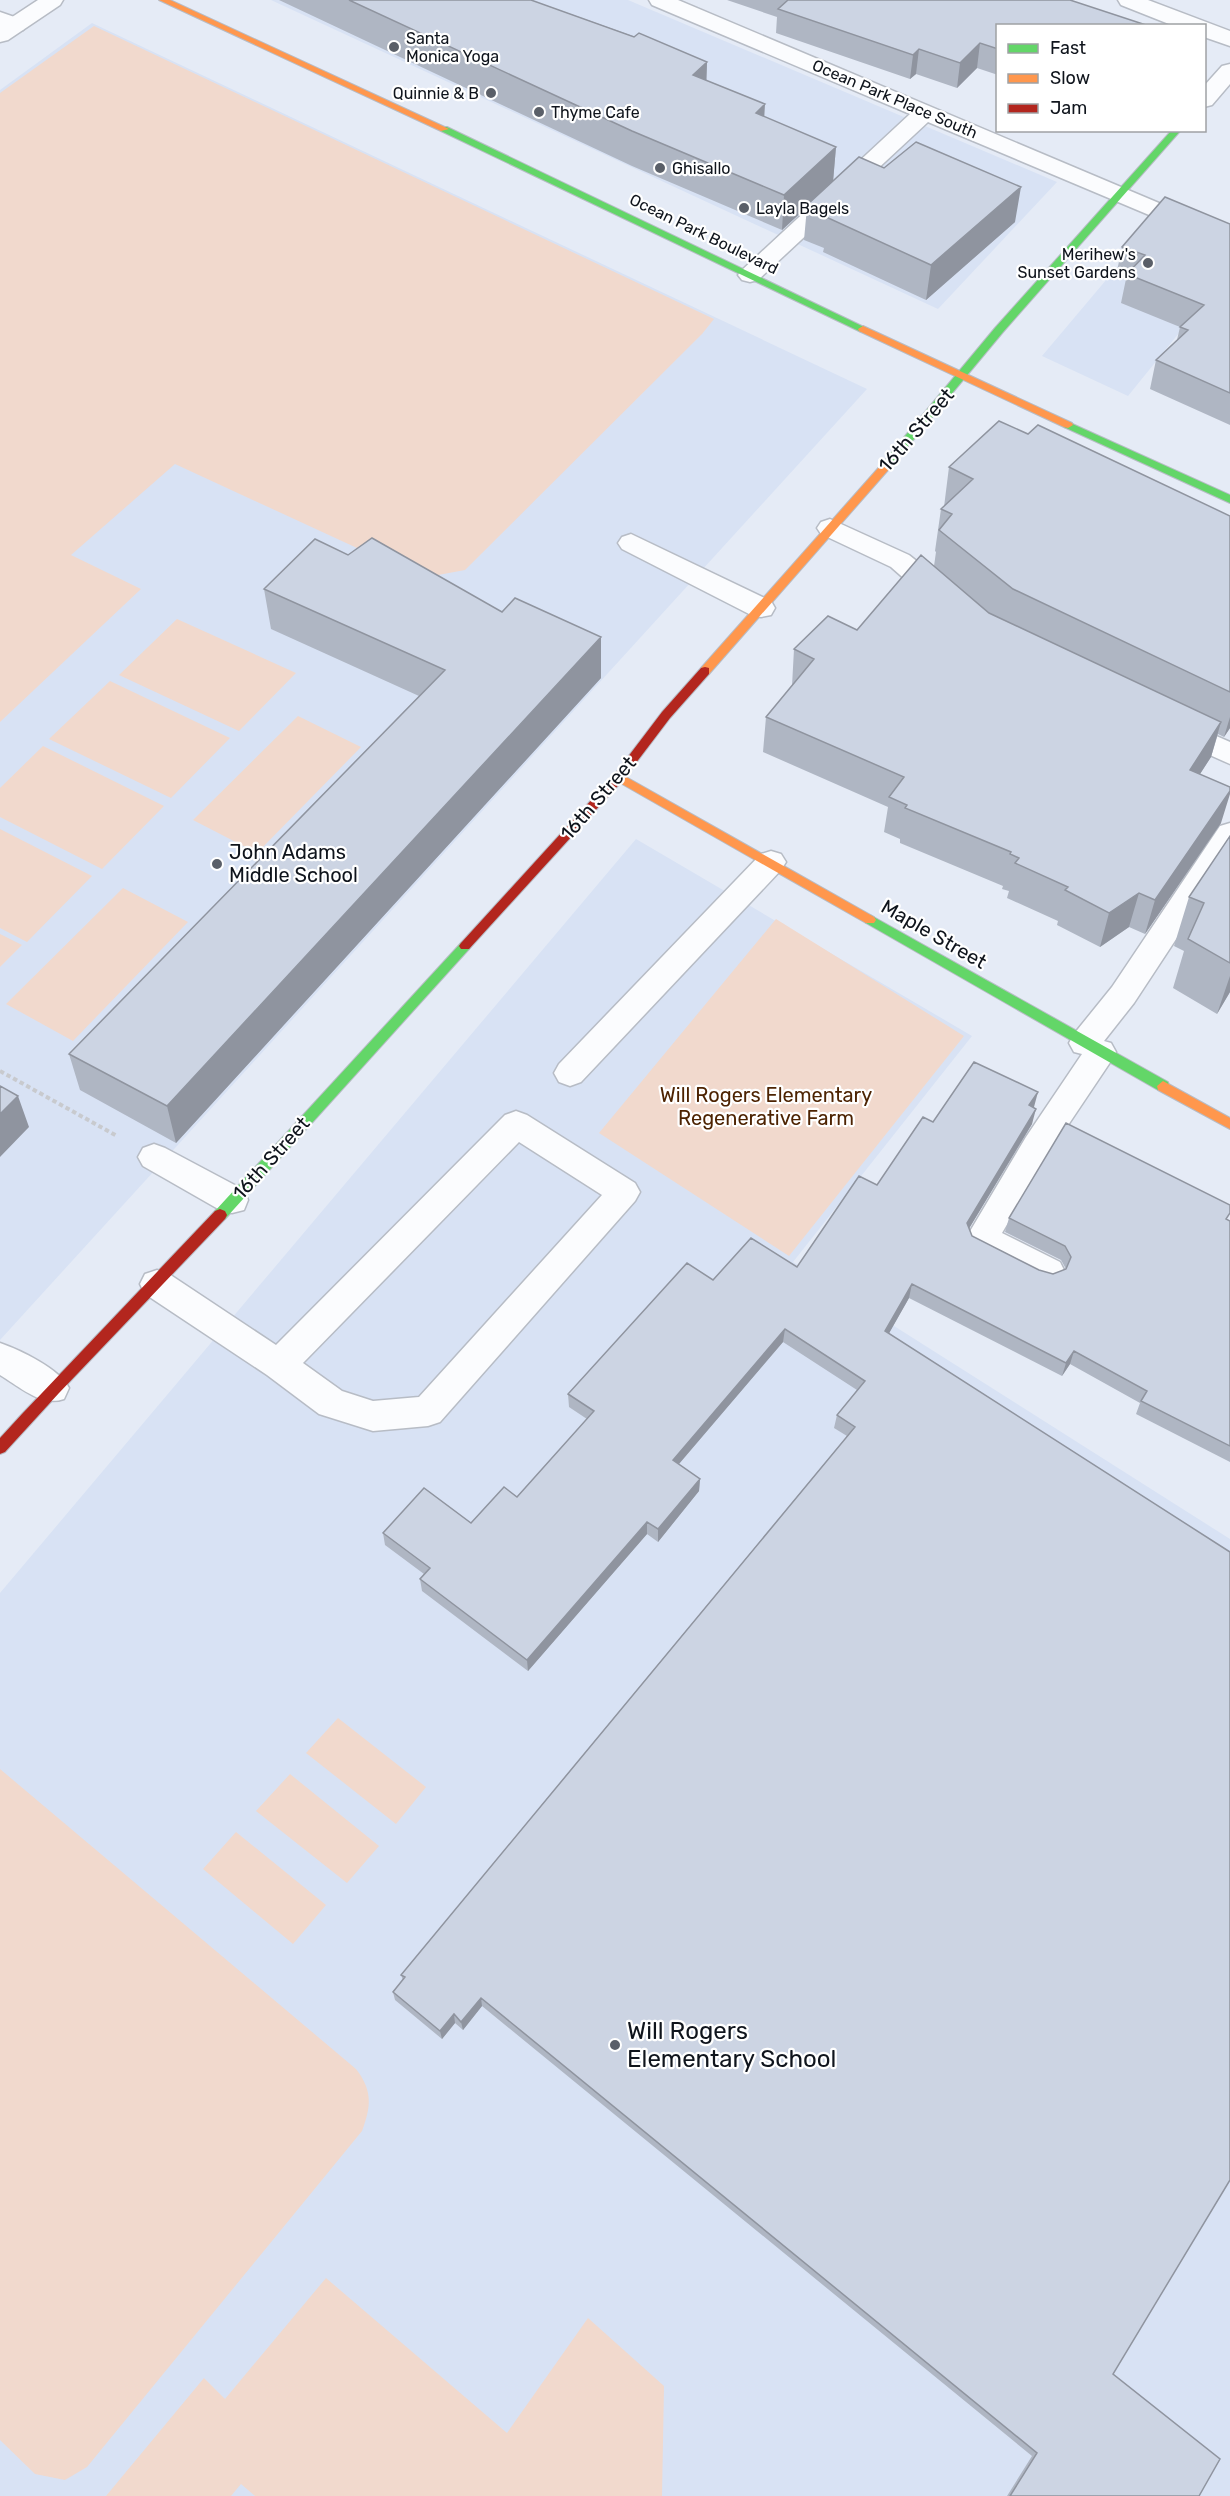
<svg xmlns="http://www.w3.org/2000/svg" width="1230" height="2496" viewBox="0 0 1230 2496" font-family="Rubik,sans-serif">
<rect width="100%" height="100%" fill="#e5ebf6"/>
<path fill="#d8e2f4" d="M271,0h357l429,182 -119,127z
M92,23l775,366 -867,951v-1250z
M1155,222l75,48 -102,126 -86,-40z
M636,839l336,197 -179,226 437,277v957h-1230v-903z"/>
<path fill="#f1d9cd" d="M94,26l620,293 -12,15 -237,236 -43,8 -247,-114 -104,91 70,34 -141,133v-629z
M177,619l119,54 -57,58 -120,-56z
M110,681l120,57 -59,60 -122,-59z
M298,716l63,31 -104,106 -64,-33z
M43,746l121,60 -62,63 -102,-52v-29z
M0,829l92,47 -65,66 -27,-14z
M123,888l65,34 -115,119 -67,-37z
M776,919l188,117 -175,220 -190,-123z
M0,934l22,11 -22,22z
M338,1718l88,69 -30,37 -90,-71z
M0,1769l356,300c17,22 15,37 6,62l-275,336 -22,13 -30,-6 -35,-34z
M290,1774l89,72 -32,37 -91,-72z
M236,1832l90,73 -33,39 -90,-75z
M326,2278l181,155 81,-115 76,68 -2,110h-407l-14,-12 -10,12h-125l98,-118 21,21z"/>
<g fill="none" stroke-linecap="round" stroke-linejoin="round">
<defs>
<path id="lane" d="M649,0h29l552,233v16l-302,-127 -170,158 -8,2 -8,-2 -4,-5 4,-5 168,-156 -258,-109z
M0,12l23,8 3,5 -3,5 -8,1 -15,-5z
M830,519l79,36 44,35 3,7 -3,7 -10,2 -10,-2 -42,-37 -70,-33 -4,-6 4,-6z
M631,534l140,67 4,7 -4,7 -10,2 -10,-2 -129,-66 -4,-6 4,-6z
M1175,718l55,24v22l-65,-29 -4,-7 4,-7z
M1230,823v34l-96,146 -30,38 7,2 5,9 -5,9 -63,94 -46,78 58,29 5,10 -5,10 -12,4 -12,-4 -66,-34 -4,-10 60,-101 56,-83 -8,-2 -5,-9 5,-9 38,-47 108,-161z
M771,851l10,3 5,8 -5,8 -200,212 -11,4 -11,-4 -5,-9 5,-9 202,-210z
M516,1111l11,4 108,68 5,9 -5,9 -195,221 -12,4 -55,5 -54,-17 -52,-39 -122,-81 -5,-10 5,-10 12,-4 12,4 107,71 229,-230zM519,1142l83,53 -183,202 -46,4 -31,-10 -39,-28z
M154,1144l11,4 79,42 4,10 -4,10 -12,3 -12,-3 -77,-44 -5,-9 5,-9z
M0,1343c20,7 60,26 69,45l-5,11c-23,8 -44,-12 -64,-24z"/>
<path id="street" d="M38,0h25l-3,5 -52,35 -8,2v-17z
M1118,0h30l82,31v15l-26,-9v-11h-30l-53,-21z
M1230,64v20l-18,21 -8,2v-21l18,-20z"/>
<path id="fast" d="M441,127h6l421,202 -5,3 -4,-1 -418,-200z
M1172,130h9l-178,202 -114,137h-8v-4l114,-137z
M1068,422l162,73v8l-166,-76v-4z
M870,915l298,167 1,4 -1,4h-10l-292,-167 -2,-3 2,-3z
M465,941l6,5 -2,3 -244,270h-10l-2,-4 2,-4 246,-268z"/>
<path id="slow" d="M159,0h11l279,129 -8,2z
M863,326l209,97 1,2 -5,3 -4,-1 -205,-96 -1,-2z
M885,464l5,3 -1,2 -180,205h-8v-6l180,-203z
M619,773l255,144 2,3 -2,3h-8l-251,-143 -2,-3 2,-3z
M1163,1081l67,37v11l-72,-39 -1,-4z"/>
<path id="jam" d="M705,667l4,1v6l-39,44 -47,62 -154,169h-8l-2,-3 2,-3 154,-169 47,-62 39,-44z
M220,1209l5,2 2,4 -2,4 -166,174 -54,59 -5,2v-16l22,-24 193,-203z"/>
</defs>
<use href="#lane" stroke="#b7bcc5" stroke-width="3"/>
<use href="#street" stroke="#b7bcc5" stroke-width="3"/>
<use href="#fast" stroke="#b7bcc5" stroke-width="2"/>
<use href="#slow" stroke="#b7bcc5" stroke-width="2"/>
<use href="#jam" stroke="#b7bcc5" stroke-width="2"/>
<path stroke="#c8cace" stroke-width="4" stroke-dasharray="4.5 3" stroke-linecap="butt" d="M0,1071l117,65"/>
<use href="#lane" fill="#fbfcfe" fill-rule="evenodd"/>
<use href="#street" fill="#fbfcfe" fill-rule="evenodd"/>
<use href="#fast" fill="#63d668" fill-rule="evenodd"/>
<use href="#slow" fill="#ff974d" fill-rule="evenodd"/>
<use href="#jam" fill="#b3261e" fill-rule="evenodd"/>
</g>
<path fill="#afb6c3" d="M279,0h252l176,62 -1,18 58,37 72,30 -3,34 182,41 -89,78 -103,-48 1,-4 -20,-8 3,-33 -25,23 -150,-64z
M727,0h345l-74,26v49l-21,-7 -20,20 -41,-14 -6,5 -134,-46 1,-16z
M1230,224v201l-80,-36 6,-29 21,-20 3,-13 -59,-24 5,-24 -10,-3 6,-29z
M1028,434l202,82v212l-6,9 -6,-3 -7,23 -11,17 21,49 -76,111 -16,-7 -29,20 -43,-22 1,-4 -51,-23 2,-7 -7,-2 1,-3 -103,-43v-4l-16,-7 4,-25 -125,-55 3,-35 26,-31 2,-37 63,-19 77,-64 2,-14 -1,-1 6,-42 3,-2 5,-40z
M348,555l154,57 99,25v41l-425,465 -96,-53 -11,-36 350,-358 -148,-67 -7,-40z
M1230,836v156l-13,22 -44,-26 11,-37 -10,-5 15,-49z
M1033,1108l-1,16 -63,104 3,8 67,34 14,4 13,-5 -5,-9 -56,-28 4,-14 219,2 2,1v241l-94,-48 4,-11 -70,-39 -8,12 -153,-78 -20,35 224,1041 86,122h-192l25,-40 -550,-450 -19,24 -8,-7 -13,16 -47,-39 -2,-8 10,-12 -2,-5 446,-539 -13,-8 3,-13 20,-25 -74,-48 -104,122 21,15 -1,12 -41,51 -11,-8 -119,137 -106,-80 -2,-12 4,-5 -39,-29 -2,-12 88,-10 46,-26 70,-78 -18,-12 -1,-13 145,-114 84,-13 80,-82 56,-63z"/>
<path fill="#8f949f" d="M980,43l-3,25 -20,20 3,-25z
M919,49l-3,25 -6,5 3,-24z
M707,62l-1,35 -13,-22z
M765,104l-2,35 -7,-26z
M836,147l-3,35 -26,23v2l-25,23 2,-35z
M1021,187l-6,35 -89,78 5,-35z
M601,637v41l-425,465 -9,-37z
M1230,717v11l-6,9z
M1221,722l-10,35 -31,48 10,-35z
M1230,791v3l-9,29 -76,111 10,-34z
M1139,893l-10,34 -29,20 9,-34z
M1230,976v16l-13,22z
M1038,1092l-4,15 -9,13 4,-15z
M18,1096l11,31 -29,30v-43z
M1036,1109l-4,15 -68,113 3,-14z
M912,1284l-3,14 -26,46 2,-13z
M785,1329l-2,13 -111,130 1,-12z
M1074,1351l-4,13 -8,12 4,-13z
M700,1479l-1,12 -41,51v-13z
M647,1522v12l-119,137 -1,-11z
M481,1998l1,8 -19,24 -2,-8z
M454,2014l1,9 -13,16 -2,-8z"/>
<path fill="#ccd4e3" stroke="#8f949f" stroke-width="1.5" d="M349,0h182l103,37 5,-4 68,29 -14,13 72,29 -9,9 80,34 -52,48 -152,-64z
M788,0h282l79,26h-151v23l-18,-6 -20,20 -41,-14 -6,6 -135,-46z
M916,142l105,45 -90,78 -105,-48 3,-3 -22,-9 52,-48 25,11z
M1165,197l65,27v169l-74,-33 32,-30 -8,-3 24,-22 -77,-31 18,-19 -23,-8z
M999,421l29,13 10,-9 192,91v176l-217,-103 -74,-59 13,-16 -11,-5 32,-30 -24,-12z
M372,538l130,74 13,-14 86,39 -434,469 -98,-52 376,-384 -181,-81 51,-50 33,16z
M921,555l68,58 232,109 -31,48 40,17v4l-75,109 -16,-7 -30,20 -44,-23 3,-3 -53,-24 4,-5 -9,-4 1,-2 -106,-44 2,-3 -18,-8 15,-20 -138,-60 48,-58 -20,-10 34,-33 29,14z
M1230,836v127l-42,-24 16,-36 -15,-6z
M974,1062l64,30 -9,13 7,4 -69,114 5,13 67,34 14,4 13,-5 5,-12 -6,-11 -56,-28 57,-95 164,82v8l-4,6 4,2v225l-89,-45 6,-10 -73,-40 -8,12 -154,-79 -27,47 345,221v628l-117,194 107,85 -21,37h-189l27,-43 -556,-455 -20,24 -7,-8 -14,17 -47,-39 12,-15 -4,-2 454,-548 -18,-12 28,-34 -80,-52 -112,131 27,19 -42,50 -11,-7 -120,138 -107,-81 10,-11 -47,-35 41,-45 47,35 33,-36 13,10 77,-86 -26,-17 119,-131 26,17 38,-42 46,29 62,-91 18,9 46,-68 10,5z
M0,1086l18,10 -18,18z"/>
<g fill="#5a5f68" stroke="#fff" stroke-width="2">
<circle cx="394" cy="47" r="6"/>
<circle cx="491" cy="93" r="6"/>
<circle cx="539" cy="112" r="6"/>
<circle cx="660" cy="168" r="6"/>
<circle cx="744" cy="208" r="6"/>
<circle cx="1148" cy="263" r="6"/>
<circle cx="217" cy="864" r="6"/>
<circle cx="615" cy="2045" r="6"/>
</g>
<g text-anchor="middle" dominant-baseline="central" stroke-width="4.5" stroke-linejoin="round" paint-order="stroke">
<g font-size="16" fill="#0f141c" stroke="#fff" text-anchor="start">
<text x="406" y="38">Santa<tspan x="406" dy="18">Monica Yoga</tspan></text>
<text x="479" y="93" text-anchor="end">Quinnie &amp; B</text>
<text x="551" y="112">Thyme Cafe</text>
<text x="672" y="168">Ghisallo</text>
<text x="756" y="208">Layla Bagels</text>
<text x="1136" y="254" text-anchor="end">Merihew's<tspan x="1136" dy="18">Sunset Gardens</tspan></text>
</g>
<g font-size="16" fill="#0f141c" stroke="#fff">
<text transform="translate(895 99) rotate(23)">Ocean Park Place South</text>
<text transform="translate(704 234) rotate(26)">Ocean Park Boulevard</text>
</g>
<g font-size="20" fill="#0f141c" stroke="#fff">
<text transform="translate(916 430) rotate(-49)">16th Street</text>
<text transform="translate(598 798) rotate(-49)">16th Street</text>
<text transform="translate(934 934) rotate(30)">Maple Street</text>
<text transform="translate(271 1158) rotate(-48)">16th Street</text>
</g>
<g font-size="20" fill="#0f141c" stroke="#fff" text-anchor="start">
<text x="229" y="852">John Adams<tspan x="229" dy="23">Middle School</tspan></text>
</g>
<g font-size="20" fill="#4d2302" stroke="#fff">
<text x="766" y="1095">Will Rogers Elementary<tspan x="766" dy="23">Regenerative Farm</tspan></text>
</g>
<g font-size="24" fill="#0f141c" stroke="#fff" text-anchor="start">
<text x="627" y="2031">Will Rogers<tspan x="627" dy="28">Elementary School</tspan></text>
</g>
</g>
<rect x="996" y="24" width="210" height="108" fill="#ffffff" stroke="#9fa1a4" stroke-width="1.5"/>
<rect x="1008" y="44" width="30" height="9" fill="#63d668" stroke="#9fa1a4" stroke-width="1.5"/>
<text x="1050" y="54" font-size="18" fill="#0f141c">Fast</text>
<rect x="1008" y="74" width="30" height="9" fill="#ff974d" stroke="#9fa1a4" stroke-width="1.5"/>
<text x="1050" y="84" font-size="18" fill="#0f141c">Slow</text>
<rect x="1008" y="104" width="30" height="9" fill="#b3261e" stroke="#9fa1a4" stroke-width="1.5"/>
<text x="1050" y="114" font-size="18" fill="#0f141c">Jam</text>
</svg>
